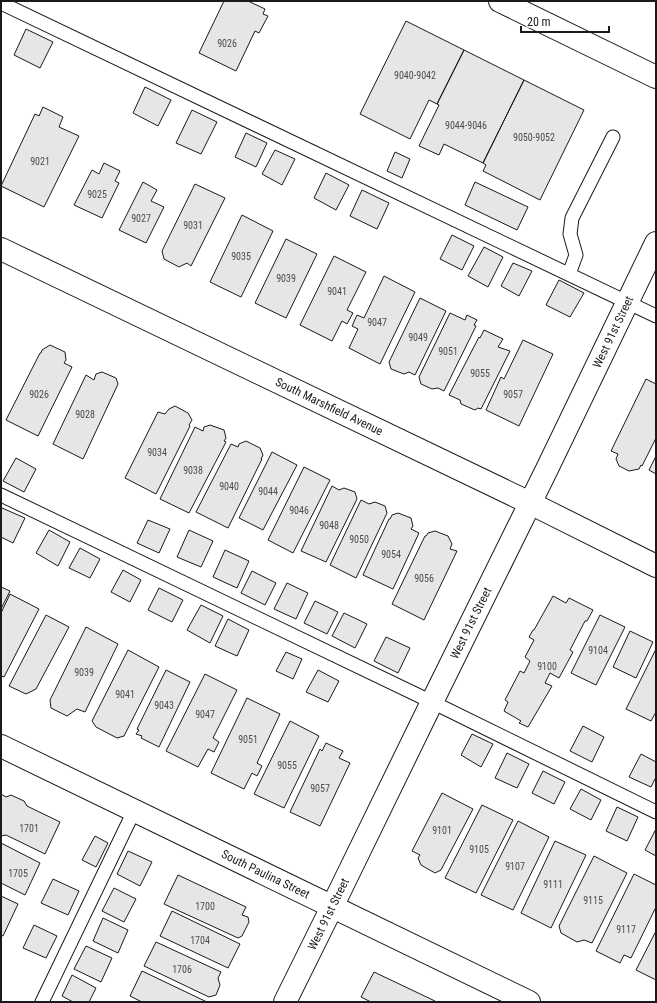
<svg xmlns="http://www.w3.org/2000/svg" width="657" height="1003" viewBox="0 0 657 1003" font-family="'Roboto Condensed',sans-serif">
<rect width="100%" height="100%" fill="#fff"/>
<path fill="#e6e6e6" stroke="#1a1a1a" d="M224,1h24l17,8 -2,5 5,2 -9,17 -4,-2 -19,40 -37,-18z
M406,21l58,29 -27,54 -8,-4 -19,39 -50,-25z
M26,29l27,13 -13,26 -26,-13z
M464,50l60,30 -41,83 -39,-19 -5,11 -20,-9 20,-41 -2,-1z
M524,80l60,30 -44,90 -57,-29 3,-6 -3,-2z
M145,87l26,13 -13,26 -25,-13z
M43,107l20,10 -4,10 20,9 -35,71 -43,-21 34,-72 4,2z
M192,110l25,12 -16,32 -25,-11z
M246,133l21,10 -11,24 -21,-10z
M275,150l20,9 -13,26 -20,-11z
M395,152l15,7 -8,19 -15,-7z
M104,163l16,8 -5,10 4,2 -17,35 -28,-13 18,-35 7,4z
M326,173l23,12 -13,25 -22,-12z
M143,182l14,8 -6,11 13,6 -18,36 -27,-13z
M475,182l53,25 -11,23 -52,-25z
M195,184l30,14 -34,68 -4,-3 -8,4 -15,-8 -2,-8z
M362,190l27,13 -12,26 -27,-13z
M242,215l31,16 -32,66 -31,-15z
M452,235l22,11 -12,24 -22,-11z
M286,239l31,15 -31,64 -31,-15z
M484,247l19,10 -15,30 -20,-11z
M334,256l32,16 -19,38 6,3 -6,11 -5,-3 -10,20 -32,-16z
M513,263l19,8 -13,25 -18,-10z
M384,276l31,16 -35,72 -31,-16 9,-19 -6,-3 5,-11 7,3z
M559,280l25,13 -14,24 -24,-12z
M420,298l26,13 -31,64 -6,-3 -5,2 -13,-5 -2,-7z
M450,313l15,7 2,-5 10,5 -3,5 2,1 -32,65 -6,-3 -6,1 -11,-5 -2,-7z
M484,330l19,9 -5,8 12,4 -29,58 -3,-1 -3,2 -14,-6 -1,-4 -11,-5 30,-58 1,1z
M523,340l30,14 -34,72 -33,-16 15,-33 3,2z
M50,345l15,7 1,8 -2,3 8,4 -34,69 -32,-16 34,-67h1l1,-3z
M102,372l14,6 2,6 -35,75 -30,-15 33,-69 8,5 2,-6z
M646,379l10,5v54l-14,28 -1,-1 -2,4 -10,2 -10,-5 -3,-7 2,-5 -7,-3z
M175,406l13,7 4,7 -3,5 1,1 -34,68 -31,-16 33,-66 7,2 4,-5z
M210,425l14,5 2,8 -2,3 2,1 -37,71 -29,-14 35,-72 8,4 1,-4z
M246,441l14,7 3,7 -2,4h1l-34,69 -32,-16 35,-68 7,3 1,-3z
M272,452l25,13 -34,65 -24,-12z
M656,456v18l-7,-4z
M16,458l20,11 -12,23 -21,-11z
M304,467l26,13 -37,73 -25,-13z
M332,486l7,4 5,-2 11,4 2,7 -31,63 -25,-11z
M361,500l8,4 6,-2 10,4 2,7 -31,65 -26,-13z
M2,508l23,10 -12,25 -12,-6v-27z
M398,513l13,5 2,8 -2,3 8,4 -26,56 -30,-14 26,-56h1l2,-4z
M148,520l22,9 -11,24 -22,-10z
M49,530l21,12 -12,24 -22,-13z
M189,530l24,11 -12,26 -24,-10z
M435,531l13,5 4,8 -2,5 7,2 -33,69 -32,-16 33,-68h1l2,-3z
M80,548l20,11 -10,19 -21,-10z
M225,550l24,11 -12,27 -24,-11z
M123,570l18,10 -11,22 -19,-10z
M252,571l24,12 -11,22 -24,-12z
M287,583l21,10 -12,26 -22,-10z
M1,587l9,4 -9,18z
M159,588l24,12 -11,22 -24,-12z
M10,594l29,15 -35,68 -3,-1v-63z
M553,596l13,7 3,-5 24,12 -6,11h-2l-15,29 3,2 -14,26 -9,-5 -5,10 7,3 -24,41 -9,-4 2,-2 -17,-10 4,-9 -3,-2 15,-29 4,2 6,-12 -5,-4 9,-17 -5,-3 4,-7h1z
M315,601l23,11 -11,22 -23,-11z
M201,605l22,11 -13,27 -23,-13z
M344,613l23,11 -12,24 -23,-12z
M46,615l23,12 -33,62 -10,5 -17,-8z
M600,615l25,12 -29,58 -25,-12z
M228,619l21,11 -12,26 -22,-10z
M86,627l32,17 -33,68 -8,-3 -10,7 -16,-8 -1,-8z
M630,631l23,11 -17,36 -23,-11z
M386,637l24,11 -12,25 -24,-12z
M656,649v63l-5,9 -25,-12z
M128,650l31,17 -35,69 -7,2 -21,-11 -4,-6z
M286,652l16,7 -9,20 -17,-8z
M166,670l24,12 -31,65 -18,-9 1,-2 -6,-2 3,-4 -2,-1z
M318,670l21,11 -11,21 -22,-10z
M205,674l32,16 -24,48 6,4 -5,10 -6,-3 -10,18 -32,-16z
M247,698l33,16 -23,49 5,3 -5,10 -5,-3 -8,16 -33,-16z
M290,721l29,15 -35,72 -30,-14z
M583,726l21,11 -12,25 -22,-11z
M472,734l21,10 -12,23 -20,-12z
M326,743l17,8 -4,7 11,5 -30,63 -30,-14 30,-63 2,2z
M507,753l22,11 -12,24 -22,-10z
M641,754l15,8v15l-5,10 -22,-10z
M543,771l22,11 -11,22 -22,-11z
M581,789l20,11 -10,20 -21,-11z
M442,793l31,16 -30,57 -2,4 -6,3 -14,-8 -3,-7 2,-3 -8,-4z
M1,794l5,3 5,-2 13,6 3,5 33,16 -15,32 -39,-19 -5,1z
M482,805l31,15 -37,73 -31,-15z
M617,807l21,10 -11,24 -21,-10z
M518,821l31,16 -36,73 -32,-15z
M656,829v27l-11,-6z
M95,836l13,7 -12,24 -14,-7z
M555,841l31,14 -35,73 -30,-15z
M1,843l39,20 -15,32 -24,-12z
M128,851l24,11 -12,24 -23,-12z
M594,856l33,17 -35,70 -8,-3 -7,2 -16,-9 -2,-7z
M634,874l22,11v22l-25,51 -7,-3 -4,8 -24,-12z
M178,875l68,32 -4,8 6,2 1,5 -7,14 -4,2 -74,-34z
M53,879l26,12 -11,24 -27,-12z
M114,888l22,11 -12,23 -22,-11z
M1,896l17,8 -15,32 -2,-1z
M172,911l68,33 -12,24 -68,-32z
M103,918l25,12 -10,23 -25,-12z
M34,925l23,11 -11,22 -23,-10z
M656,931v49l-20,-10z
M156,942l65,30 -3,6 2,7 -4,10 -7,2 -65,-31z
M86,946l26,12 -11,24 -27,-13z
M142,971l65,31h-65l-12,-6z
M374,972l61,29v1h-64l-10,-5z
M72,975l24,13 -7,14h-16l-11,-6z"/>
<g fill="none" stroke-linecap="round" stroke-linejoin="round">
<defs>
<path id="service" d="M1,3l655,313
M569,274l7,-19 -6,-21 2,-16 41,-81
M1,495l431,207 224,110
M42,1002l92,-191"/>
<g id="minor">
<path id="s1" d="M1,249l529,254 126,63"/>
<path id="s2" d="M1,746l528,256"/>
<path id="s3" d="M285,1002l47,-95 100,-205 115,-233 109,-226"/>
</g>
<path id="secondary" d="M500,1l156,76"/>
</defs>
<use href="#service" stroke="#1a1a1a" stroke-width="15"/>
<use href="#minor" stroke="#1a1a1a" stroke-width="24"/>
<use href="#secondary" stroke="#1a1a1a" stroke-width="24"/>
<use href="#service" stroke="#fff" stroke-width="13"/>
<use href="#minor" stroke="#fff" stroke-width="22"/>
<use href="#secondary" stroke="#fff" stroke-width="22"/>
</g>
<g text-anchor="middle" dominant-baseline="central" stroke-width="3" stroke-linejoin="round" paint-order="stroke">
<g font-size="10" fill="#4d4d4d">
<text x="227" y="43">9026</text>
<text x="415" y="75">9040-9042</text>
<text x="466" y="125">9044-9046</text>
<text x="534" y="137">9050-9052</text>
<text x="40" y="161">9021</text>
<text x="97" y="194">9025</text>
<text x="141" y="218">9027</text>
<text x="193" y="225">9031</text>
<text x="241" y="256">9035</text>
<text x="286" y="278">9039</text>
<text x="337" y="291">9041</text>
<text x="377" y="322">9047</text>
<text x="418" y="337">9049</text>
<text x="448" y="351">9051</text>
<text x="480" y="373">9055</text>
<text x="39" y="394">9026</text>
<text x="513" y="394">9057</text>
<text x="85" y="414">9028</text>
<text x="157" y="452">9034</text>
<text x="193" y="470">9038</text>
<text x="229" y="486">9040</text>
<text x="268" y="491">9044</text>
<text x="299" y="510">9046</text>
<text x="329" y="525">9048</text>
<text x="359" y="539">9050</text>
<text x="391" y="554">9054</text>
<text x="424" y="578">9056</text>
<text x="598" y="650">9104</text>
<text x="547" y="666">9100</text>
<text x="84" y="672">9039</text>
<text x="125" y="694">9041</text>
<text x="164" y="705">9043</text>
<text x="205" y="714">9047</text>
<text x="248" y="739">9051</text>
<text x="287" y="765">9055</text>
<text x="320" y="788">9057</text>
<text x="29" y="828">1701</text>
<text x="442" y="830">9101</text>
<text x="479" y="849">9105</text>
<text x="515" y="866">9107</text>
<text x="18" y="873">1705</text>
<text x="553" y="884">9111</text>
<text x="593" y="900">9115</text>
<text x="205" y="906">1700</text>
<text x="626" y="929">9117</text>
<text x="200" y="940">1704</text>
<text x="182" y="969">1706</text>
</g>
<g font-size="12" fill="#1a1a1a" stroke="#fff">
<text stroke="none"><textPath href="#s3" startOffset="746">West 91st Street</textPath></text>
<text stroke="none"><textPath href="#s1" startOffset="364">South Marshfield Avenue</textPath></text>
<text stroke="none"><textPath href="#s3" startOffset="422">West 91st Street</textPath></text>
<text stroke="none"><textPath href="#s2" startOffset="294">South Paulina Street</textPath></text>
<text stroke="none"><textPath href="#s3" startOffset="98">West 91st Street</textPath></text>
</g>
</g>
<rect width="657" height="1003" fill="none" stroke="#1a1a1a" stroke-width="4"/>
<path d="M521 26v6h88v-6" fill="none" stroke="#1a1a1a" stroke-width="2"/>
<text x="527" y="26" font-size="12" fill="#1a1a1a" stroke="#ffffff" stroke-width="3" paint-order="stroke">20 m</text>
</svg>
